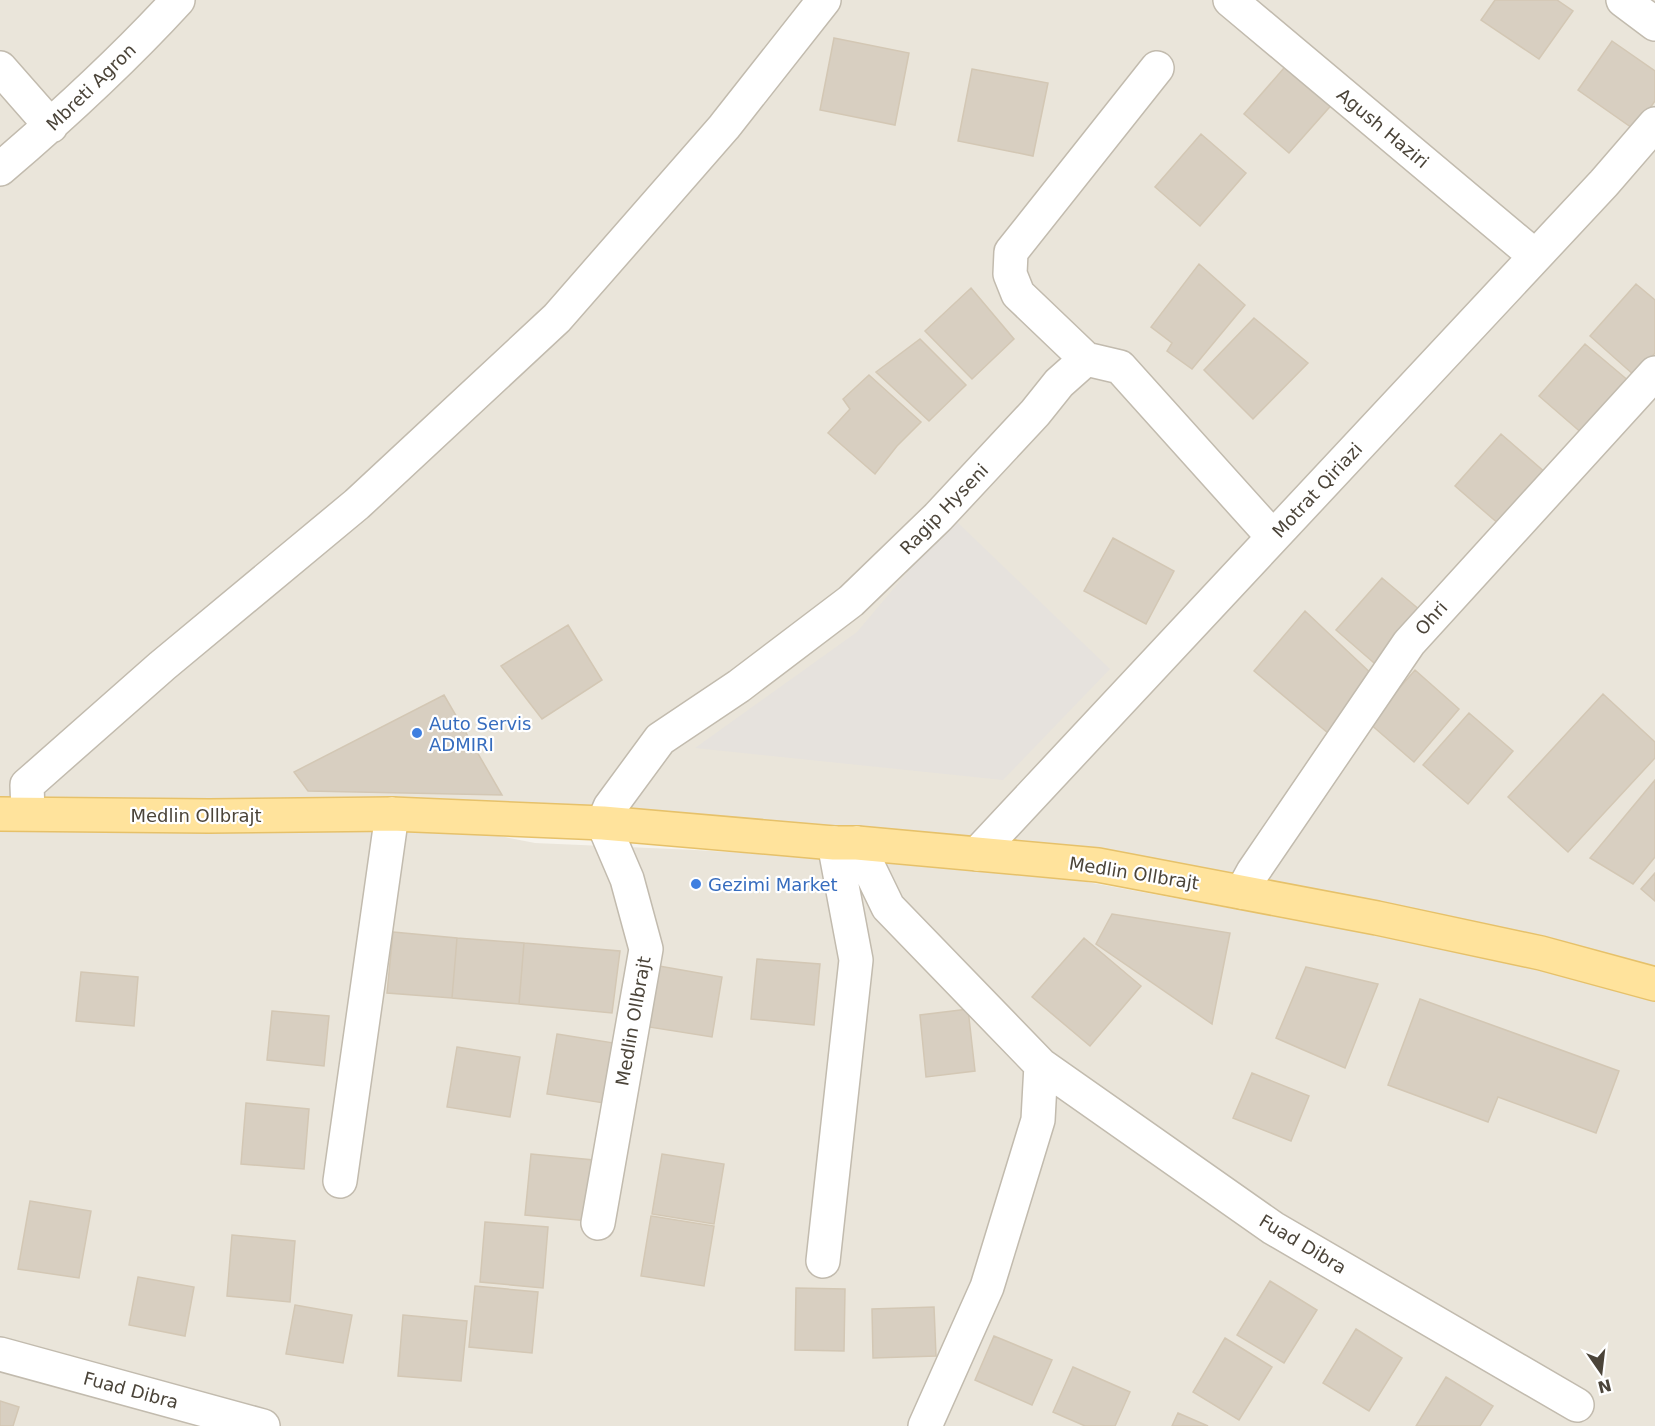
<svg xmlns="http://www.w3.org/2000/svg" width="1655" height="1426" viewBox="0 0 1655 1426" font-family="'DejaVu Sans',sans-serif">
<rect width="100%" height="100%" fill="#f6f3ec"/>
<path fill="#eae5da" fill-rule="evenodd" d="M0,0h1655v1426h-1655zM393,815l610,24 367,79 -136,-9 -158,-29 -191,-18 -190,-12 -160,-7z"/>
<path fill="#e6e2dd" d="M953,518l157,151 -107,111 -308,-32 162,-116z"/>
<path fill="#d8cfc1" stroke="#d3c7b4" stroke-width="1.5" d="M1495,0h62l16,11 -34,48 -58,-39z
M834,38l75,15 -14,72 -75,-15z
M1612,41l43,30v30l-20,29 -57,-40z
M1290,61l45,40 -46,52 -45,-39z
M972,69l76,14 -15,73 -75,-15z
M1201,134l45,39 -46,53 -45,-39z
M1199,264l46,41 -53,64 -25,-18 5,-8 -21,-16z
M1636,284l19,16v53l-20,23 -45,-40z
M971,288l43,51 -42,40 -47,-48z
M1254,318l54,45 -55,56 -49,-49z
M920,339l46,46 -37,36 -53,-49z
M1585,344l45,38 -46,53 -45,-39z
M869,375l52,47 -24,24 -22,28 -47,-41 22,-24 -7,-10z
M1501,434l45,39 -46,52 -45,-39z
M1113,538l61,33 -28,53 -62,-33z
M1382,578l45,38 -46,53 -45,-39z
M1305,611l72,68 -49,54 -74,-62z
M568,625l34,55 -60,39 -41,-53z
M1415,670l44,39 -45,53 -45,-39z
M1603,694l52,48v16l-87,94 -60,-55z
M444,695l58,100 -194,-4 -14,-19z
M1469,713l44,38 -45,53 -45,-39z
M1655,780v77l-22,27 -43,-26z
M1655,873v28l-14,-12z
M1112,914l118,19 -18,91 -116,-80z
M393,932l64,6 -5,60 -65,-5z
M457,938l67,5 -5,61 -67,-6z
M1084,938l57,48 -51,60 -58,-49z
M524,943l96,8 -8,62 -93,-9z
M757,959l63,5 -6,61 -63,-6z
M659,966l63,11 -10,60 -63,-10z
M1306,967l72,17 -33,84 -69,-30z
M81,972l57,5 -4,49 -58,-5z
M1420,999l199,72 -23,62 -98,-36 -10,25 -100,-37z
M968,1009l7,62 -49,6 -6,-62z
M272,1011l57,5 -5,50 -57,-6z
M557,1034l63,10 -10,60 -63,-10z
M457,1047l63,10 -10,60 -63,-10z
M1252,1073l57,23 -18,45 -58,-23z
M246,1103l63,6 -5,60 -63,-5z
M531,1154l63,6 -5,61 -64,-6z
M662,1154l62,10 -10,60 -62,-10z
M30,1201l61,10 -12,67 -61,-9z
M651,1216l63,10 -10,60 -63,-10z
M485,1222l63,5 -5,61 -63,-6z
M232,1235l63,6 -5,61 -63,-6z
M138,1277l56,10 -9,49 -56,-11z
M1270,1281l47,29 -33,53 -47,-28z
M475,1286l63,6 -6,61 -63,-6z
M796,1288l49,1 -1,62 -49,-1z
M295,1305l57,10 -9,48 -57,-9z
M934,1307l2,49 -63,2 -1,-49z
M403,1315l64,6 -6,60 -63,-5z
M1356,1329l46,29 -33,53 -46,-28z
M994,1336l58,24 -20,45 -57,-25z
M1225,1338l47,29 -33,53 -46,-28z
M1073,1367l57,25 -15,34h-30l-32,-14z
M1446,1377l47,29 -13,20h-64z
M0,1401l19,6 -6,19h-13z
M1178,1413l30,13h-36z"/>
<g fill="none" stroke-linecap="round" stroke-linejoin="round">
<defs>
<path id="street" d="M1230,0l305,256
M1623,0l32,24
M0,68l51,58
M0,169c62,-53 123,-109 178,-169
M1086,359l-68,-65 -8,-20 1,-22 146,-184
M28,813l-1,-28 135,-119 195,-162 200,-186 167,-191 100,-127
M857,843l31,64 153,158 -3,55 -51,167 -62,139
M977,854l627,-671 51,-59
M1242,892l11,-20 156,-229 246,-270
M1041,1065l232,163 304,177
M340,1181l52,-367
M598,1223l48,-274 -19,-70 -24,-56 7,-16 50,-68 79,-53 112,-85 87,-84 97,-104 24,-30 27,-24 34,8 153,170
M823,1261l33,-301 -22,-117
M0,1354l263,72"/>
<path id="primary" d="M0,814l209,2 183,-2 211,9 231,20h23l241,22 279,53 164,35 114,31"/>
</defs>
<use href="#street" stroke="#c2bbae" stroke-width="36"/>
<use href="#primary" stroke="#e6c16a" stroke-width="36"/>
<use href="#street" stroke="#fff" stroke-width="33"/>
<use href="#primary" stroke="#ffe39c" stroke-width="33"/>
</g>
<g fill="#3f7fe0" stroke="#fff" stroke-width="2">
<circle cx="417" cy="733" r="6"/>
<circle cx="696" cy="884" r="6"/>
</g>
<g text-anchor="middle" dominant-baseline="central" stroke-width="4.5" stroke-linejoin="round" paint-order="stroke">
<g font-size="18" fill="#4b4439" stroke="#fff">
<text transform="translate(91 87) rotate(-44)">Mbreti Agron</text>
<text transform="translate(1383 128) rotate(40)">Agush Haziri</text>
<text transform="translate(1317 490) rotate(-47)">Motrat Qiriazi</text>
<text transform="translate(944 509) rotate(-46)">Ragip Hyseni</text>
<text transform="translate(1431 618) rotate(-48)">Ohri</text>
<text x="196" y="815">Medlin Ollbrajt</text>
<text transform="translate(1134 873) rotate(9)">Medlin Ollbrajt</text>
<text transform="translate(633 1021) rotate(-80)">Medlin Ollbrajt</text>
<text transform="translate(1303 1244) rotate(31)">Fuad Dibra</text>
<text transform="translate(131 1390) rotate(15)">Fuad Dibra</text>
</g>
<g font-size="18" fill="#366cbe" stroke="#fff" text-anchor="start">
<text x="429" y="723">Auto Servis<tspan x="429" dy="21">ADMIRI</tspan></text>
<text x="708" y="884">Gezimi Market</text>
</g>
</g>
<g transform="translate(1601 1372) rotate(166)" stroke="#ffffff" stroke-width="4.5" paint-order="stroke">
<path d="M0-4.5L10 22L0 15L-10 22Z" fill="#4b4439"/>
<text y="-9" font-size="16" font-weight="bold" text-anchor="middle" fill="#4b4439">N</text>
</g>
</svg>
